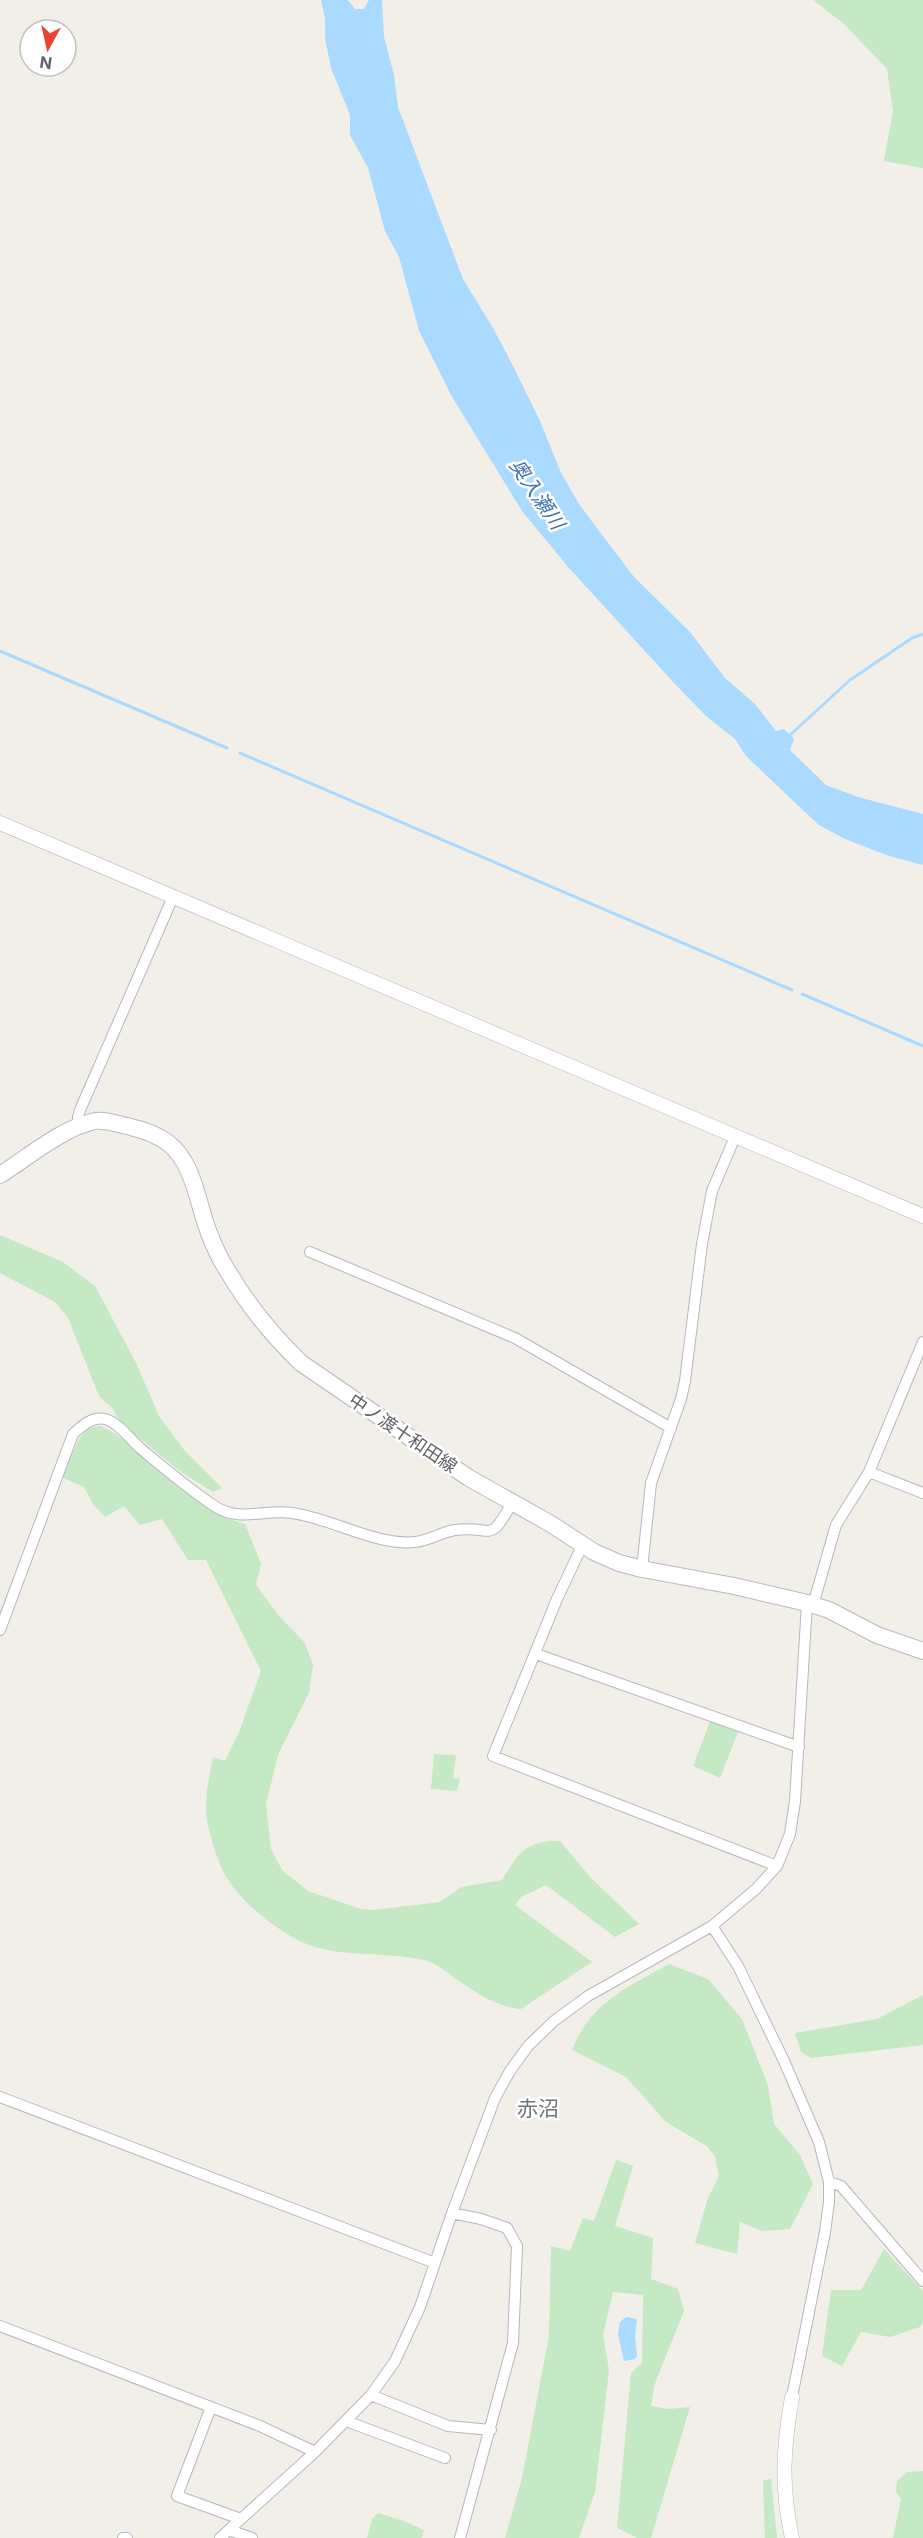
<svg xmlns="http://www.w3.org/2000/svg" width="923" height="2538" viewBox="0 0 923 2538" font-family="Inter,'Noto Sans JP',sans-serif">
<rect width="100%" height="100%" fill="#f1efe8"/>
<path fill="#c5e8c5" d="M813,0h110v168l-39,-7 9,-50 -6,-42 -43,-45z
M0,1235l63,27 32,24 41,77 23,53 25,34 38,38 -9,4 -32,-20 -60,-49 -9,-15 -13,-12 -31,-78 -13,-16 -55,-29z
M101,1426l13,7 109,84 22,7 16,40 -5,21 23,31 26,27 8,22 -4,28 -31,62 -12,49 5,45 11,21 26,21 53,18 13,1 66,-8 21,-15 41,-7c17,-27 23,-40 58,-39l30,36 49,47 -24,13 -69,-52 -25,12 -6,8 77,57 -71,47c-21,-1 -45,-16 -62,-28 -11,-8 -22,-18 -35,-21 -36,-8 -74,-3 -109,-13 -32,-10 -79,-47 -93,-78 -6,-14 -12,-33 -15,-48 -3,-21 2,-44 6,-64l12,4 14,-29 22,-61 -55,-111h-18l-26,-41 -22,6 -16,-19 -19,11 -12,-13 -9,-17 -23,-10 17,-36 9,-13z
M711,1719l27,13 -18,46 -27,-12z
M434,1754l22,1 -3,23 7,1 -3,12 -26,-2z
M669,1964l39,15 34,40 26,66 6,39 26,31 13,29 -23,45 -28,2 -22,-9 -3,32 -42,-11 13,-45 11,-22 -4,-19 -7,-10 -42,-25 -40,-45 -54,-27c18,-47 56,-63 97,-86z
M923,1995v50l-112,13 -10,-6 -6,-19 82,-14z
M616,2160l17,6 -18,60 38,12 -2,41 27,10 6,22 -29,72 -4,23 17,3 22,-2 -39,131h-13l-21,-10 14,-155 11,-10 1,-68 -30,-3 -10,43 6,35 -14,122 -16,46h-74l17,-60 27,-142 2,-90 19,5 13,-33 11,3z
M884,2249l39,42v31l-3,5 -30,10 -29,-5 -19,34 -20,-10 9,-66h30z
M923,2471v67h-30l8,-39 -5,-7 1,-11 10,-9z
M771,2478l6,60h-12l-2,-57z
M378,2513l23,7 23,10 -2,8h-55l5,-19z"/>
<path fill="#aadaff" d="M321,0h27l7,9h9l5,-9h13l2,37 10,38 4,32 49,130 16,42 30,49 19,36 28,57 21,52 20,34 53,70 56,55 35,46 30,26 21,27 8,-2 10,10 -4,11 36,35 32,12 65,17v51l-34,-9 -44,-17 -26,-14 -14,-13 -59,-56 -11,-17 -29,-23 -31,-32 -106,-116 -47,-57 -71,-116 -32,-64 -20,-74 -14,-26 -17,-63 -18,-33v-20l-19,-47 -6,-30v-19z
M626,2317l11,2 -2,18 2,19 -2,3 -11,2 -6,-27 2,-12z"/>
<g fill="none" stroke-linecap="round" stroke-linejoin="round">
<path stroke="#aadaff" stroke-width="3" d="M0,651l227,97
M789,736l61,-56 62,-42 11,-4
M240,753l552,237
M802,994l121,52"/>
<defs>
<path id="minor" d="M80,1125l-2,-8 2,-7 93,-213
M310,1252l205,86 156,90
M869,1472l54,21
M582,1546l-25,53 -64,157 284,110
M642,1569l9,-86 30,-84 4,-18 17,-137 10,-53 23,-54
M813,1605l23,-80 33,-53 54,-130
M0,1630l73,-196c9,-8 19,-18 32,-15 14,4 24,19 35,29 23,19 50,42 76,59 23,15 50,2 76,6 39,5 84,33 123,29 14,-1 26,-10 40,-12 39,-5 33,16 57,-27
M536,1654l263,93
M712,1926l26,40 46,95 35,81 10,40v20l-4,30 -33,165
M0,2097l435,166
M829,2182l12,4 82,95
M452,2213l29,6 26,9 10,18 -4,97 -53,195
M0,2326l260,100 55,26
M371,2395l77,31 43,4
M211,2407l-34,89 64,23
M346,2421l99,37
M229,2530l23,8
M123,2538h4
M220,2538l95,-86 56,-57 24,-34 25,-54 32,-94 43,-115 15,-27 18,-25 26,-25 34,-25 124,-70 44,-37 21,-23 13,-32 5,-33 12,-198"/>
<path id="tertiary" d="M0,823l923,393
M792,2397c-9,52 -11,90 0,141"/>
<path id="secondary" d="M0,1175c27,-17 64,-48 95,-54 11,-2 25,4 36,6 12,3 27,8 37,16 26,19 30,63 41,90 5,13 11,26 18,37 20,34 46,66 74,93l168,115 82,46 43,28 25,11 23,6 92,17 73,17 22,7 48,25 46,16"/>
</defs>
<use href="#minor" stroke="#b5b8bc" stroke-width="12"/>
<use href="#tertiary" stroke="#b5b8bc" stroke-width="15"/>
<use href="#secondary" stroke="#b6babf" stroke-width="18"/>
<use href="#minor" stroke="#fff" stroke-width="10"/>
<use href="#tertiary" stroke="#fff" stroke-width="14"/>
<use href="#secondary" stroke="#fff" stroke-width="16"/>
</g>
<g text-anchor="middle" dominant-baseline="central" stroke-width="5" stroke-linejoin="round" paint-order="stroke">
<g font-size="18" fill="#5f6368" stroke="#fff">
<text transform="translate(403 1433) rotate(34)">中ノ渡十和田線</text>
</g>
<g font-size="20" font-style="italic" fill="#4174aa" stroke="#fff">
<text transform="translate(537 494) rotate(56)">奥入瀬川</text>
</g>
<g font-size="21" fill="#70757a" stroke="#fff">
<text x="538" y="2108">赤沼</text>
</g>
</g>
<g transform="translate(48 48) rotate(188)"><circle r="28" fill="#ffffff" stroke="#bfc1c3" stroke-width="1.5"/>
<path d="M0-4.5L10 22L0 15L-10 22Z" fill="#ea4335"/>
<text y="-9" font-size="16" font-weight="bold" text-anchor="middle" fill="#5f6368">N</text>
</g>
</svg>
